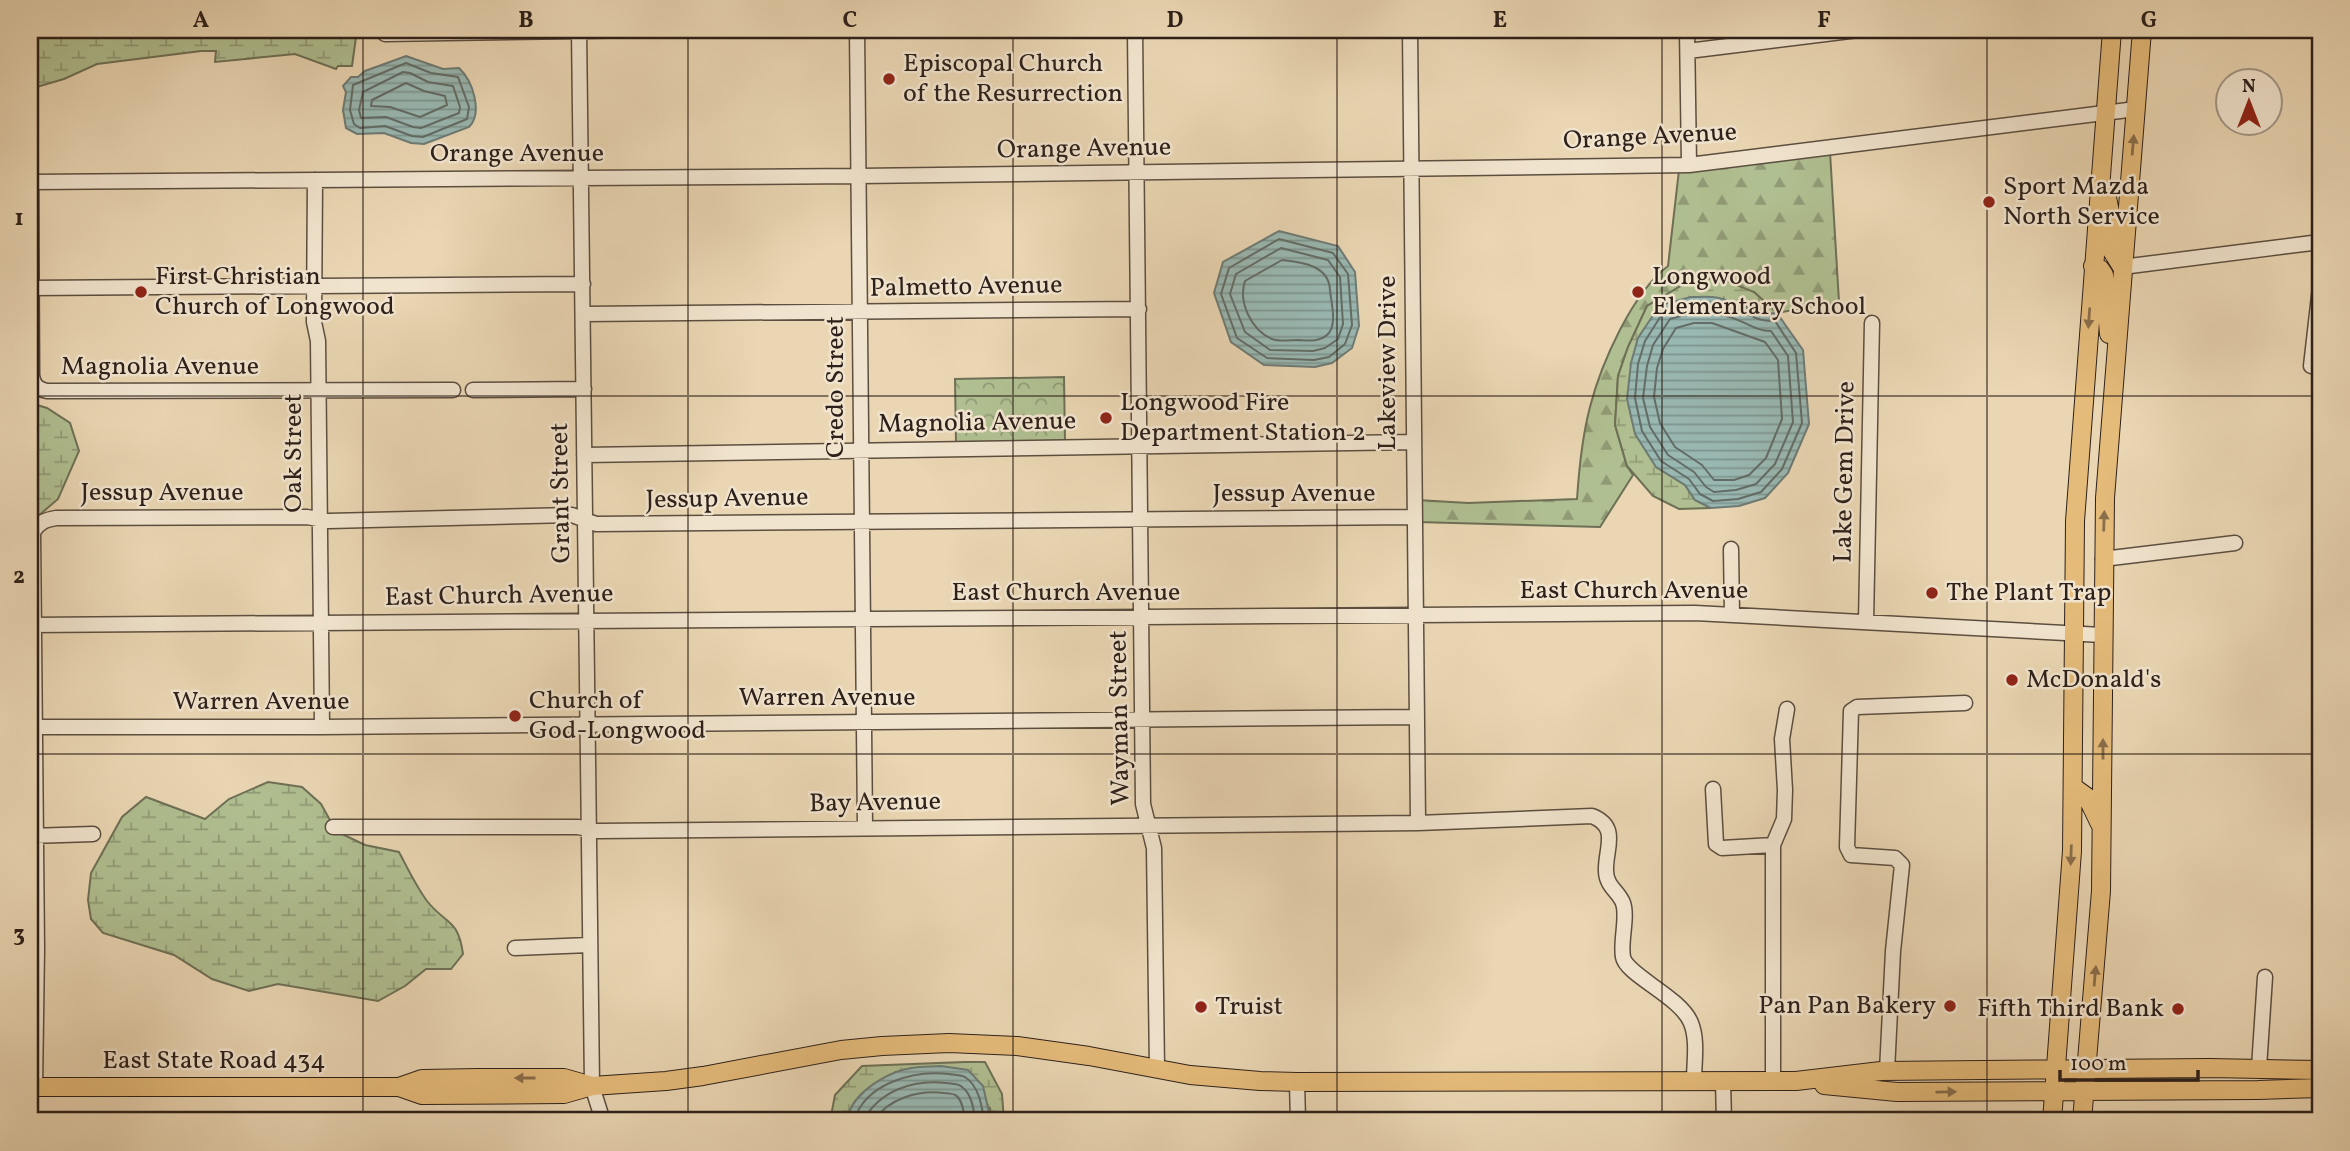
<svg xmlns="http://www.w3.org/2000/svg" width="2350" height="1151" viewBox="0 0 2350 1151" font-family="Vollkorn,serif">
<defs>
<pattern id="forest-firs" width="22" height="20" patternUnits="userSpaceOnUse" patternTransform="scale(1.75)"><rect width="22" height="20" fill="#b0bf91"/><path d="M5 1l3.5 6h-7zM16 11l3.5 6h-7z" fill="#909b76"/></pattern>
<pattern id="wetland-marsh" width="20" height="14" patternUnits="userSpaceOnUse" patternTransform="scale(1.75)"><rect width="20" height="14" fill="#b0bf91"/><path d="M1 5h8M5 5V1M11 12h8M15 12V8" fill="none" stroke="#909b76"/></pattern>
<pattern id="park-crowns" width="20" height="18" patternUnits="userSpaceOnUse" patternTransform="scale(1.75)"><rect width="20" height="18" fill="#b0bf91"/><path d="M2 6a3 3 0 1 1 6 0M12 15a3 3 0 1 1 6 0" fill="none" stroke="#909b76"/></pattern>
<pattern id="water-rules" width="6" height="5" patternUnits="userSpaceOnUse" patternTransform="scale(1.75)"><rect width="6" height="5" fill="#99b8b2"/><path d="M0 2.5h6" fill="none" stroke="#7d9590"/></pattern>
</defs>
<rect width="100%" height="100%" fill="#ead6b3"/>
<filter id="stains"><feTurbulence type="fractalNoise" baseFrequency=".00286" numOctaves="4"/><feColorMatrix values="0 0 0 0 .2 0 0 0 0 .09 0 0 0 0 .02 0 0 0 .5 -.17"/></filter>
<radialGradient id="worn" r=".72"><stop offset=".6" stop-color="#630" stop-opacity="0"/><stop offset="1" stop-color="#630" stop-opacity=".3"/></radialGradient>
<path fill="url(#forest-firs)" stroke="#6e7056" stroke-width="2" d="M1830,152l9,150 -62,11 -23,-21 -70,-7 -37,21 -19,41 -10,29 -3,49 12,41 6,9 -33,52 -182,-5v-22l50,3 109,-4c2,-30 5,-62 13,-92 11,-43 42,-114 78,-141l11,-96z"/>
<path fill="url(#wetland-marsh)" stroke="#6e7056" stroke-width="2" d="M30,30h327l-5,36h-14l-2,3 -41,-15 -80,8 1,-11h-15l-104,13 -33,15 -34,10z
M1717,277l37,15 23,21 -13,2 -22,-11 -86,163 29,18 10,15 16,8 -32,1 -26,-13 -26,-30 -12,-41 3,-49 10,-29 19,-41 37,-22z
M30,403l17,5 23,15 9,28 -21,48 -28,24z
M268,782l34,5 19,17 10,18h-3l1,11h11l25,12 34,7c9,17 17,34 28,49 19,24 31,17 36,53l-12,15h-25l-21,17 -27,15 -100,-17 -29,7 -37,-12 -38,-24 -71,-22 -12,-14 -3,-19 3,-27 31,-56 24,-20 59,22 24,-20z
M964,1062h21l17,32 2,27h-13l-1,-13 -94,-36c-20,11 -46,24 -49,49h-17l5,-26 27,-29z"/>
<path fill="url(#park-crowns)" stroke="#6e7056" stroke-width="2" d="M1064,377l1,64 -109,1 -1,-63z"/>
<path fill="url(#water-rules)" stroke="#6e7b75" stroke-width="2" d="M406,56l37,13 16,-1c14,13 24,45 10,59l-45,17 -13,-1 -27,-10 -27,1 -11,-6 -3,-18 3,-18 -3,-6 8,-9h7l7,-6z
M1279,231l59,15 17,26 4,54 -7,22 -20,15 -17,4 -51,-2 -33,-23 -17,-49 9,-31z
M1691,297c9,0 19,-1 28,1 19,5 38,18 58,15l26,37 6,74 -21,49 -23,25 -26,8 -28,2 -16,-8 -10,-15 -29,-18 -21,-33 -8,-35 4,-36 7,-25 22,-33z
M941,1066l27,4 15,16 8,35h-144c2,-23 29,-41 49,-49 14,-6 30,-5 45,-6z"/>
<g fill="none" stroke-linecap="round" stroke-linejoin="round">
<path stroke="#636c66" stroke-width="2" d="M406,63l25,10 27,4 11,30 -2,12 -44,18 -11,-1 -27,-10 -25,2 -6,-4 -4,-14 3,-25z
M403,72l7,1 18,9 25,4 7,21 -1,6 -38,15 -8,-1 -27,-10 -25,1 -2,-8 4,-18z
M406,83l18,8 21,5 2,9 -27,12 -30,-10 -19,-1 1,-6z
M1279,239l54,14 15,21 4,51 -7,19 -16,13 -15,3 -47,-2 -30,-20 -16,-44 8,-26z
M1281,248l47,12 12,17 3,47 -5,15 -13,9 -12,3 -43,-1 -25,-18 -15,-38 6,-20z
M1282,260c21,2 47,6 48,30 1,12 7,32 -1,43 -8,9 -20,8 -30,7 -8,0 -20,2 -27,-1 -21,-9 -34,-37 -27,-58z
M1691,304c17,0 30,1 46,6 15,5 21,12 38,11l21,32 6,70 -20,46 -21,23 -23,7 -25,2 -13,-7 -11,-15 -28,-18 -19,-30 -7,-33 3,-34 7,-23 19,-30z
M1693,313c16,-1 30,1 45,7 12,5 20,11 33,11l17,25 5,66 -18,42 -19,20 -20,6 -22,2 -8,-5 -12,-15 -26,-17 -18,-28 -7,-29 4,-32 6,-21 17,-26z
M1694,323h18l53,19 13,18 4,59 -16,39 -17,17 -15,5h-20l-12,-15 -27,-18 -15,-24 -6,-26 3,-29 6,-19 13,-21z
M854,1121c11,-38 60,-51 95,-47 5,1 12,1 16,3 14,9 17,29 19,44
M863,1121c16,-30 50,-42 83,-38 5,1 12,0 16,4 10,7 12,23 13,34
M874,1121c14,-23 45,-31 70,-28 2,0 10,1 11,2 8,4 9,19 10,26"/>
<defs>
<path id="minor" d="M579,30l13,1056 11,35
M857,30l8,797
M1135,30l8,774 11,44 3,221
M1410,30l8,793
M1687,30l2,135
M385,34l258,-4
M1688,51l170,-21
M315,180l-1,142 4,19 4,386
M30,182l829,-6 830,-11 447,-56
M31,182l1,194c2,10 6,13 15,15l406,-1
M2122,267l198,-25
M30,288l553,-4
M583,314l556,-5
M2311,366l9,-79
M473,390l111,-1
M584,455l829,-13
M1731,549l1,66
M2103,559l132,-16
M1866,622l6,-299
M30,625l1665,-12 407,22
M30,727h292l1093,-10
M1713,789l3,55 6,4 51,-3
M333,827h245l21,4 819,-8 174,-7c28,11 13,33 14,55 0,15 13,21 17,32 5,14 -3,39 0,54 3,18 58,40 68,66 7,17 3,40 3,58
M30,836l63,-2
M515,948l74,-3
M2259,1068l6,-91
M1887,1071l6,-120 9,-86 -7,-7 -44,-3 -4,-8 4,-136 6,-4 108,-4
M1723,1081l1,40
M1773,1081v-236l11,-26 1,-29 -3,-51 5,-30
M1297,1082l1,39
M35,1087l2,-138 -4,-417c6,-10 12,-12 23,-14l251,-1 22,4 243,-6 24,9 817,-7"/>
<path id="major" d="M2105,188l5,24 2,39 10,16
M2093,266l7,3 4,6 5,59
M2073,787l14,10 13,27
M1824,1085l73,7 361,-2 62,-2
M30,1087h369l23,8 142,-1 28,-8 74,-5 37,-5 138,-26 41,-4 67,-3 68,3 72,10 101,19 70,6 37,1 499,-1 85,-10 328,-3 111,2
M399,1087l23,-8 56,-1h86l28,8
M2052,1121l20,-270 3,-330 37,-491
M2082,1121l19,-230 4,-393 37,-468"/>
</defs>
<use href="#minor" stroke="#5c4e40" stroke-width="17"/>
<use href="#major" stroke="#2d201a" stroke-width="20"/>
<use href="#minor" stroke="#f1e4ce" stroke-width="14"/>
<use href="#major" stroke="#e5bb7a" stroke-width="18"/>
</g>
<defs><path id="oneway-solid" d="M-6-.8H1V-3.2L6.5 0L1 3.2V.8H-6Z" transform="scale(1.75)"/></defs>
<g fill="#896e4a">
<use href="#oneway-solid" transform="translate(2133 145) rotate(-85)"/>
<use href="#oneway-solid" transform="translate(2089 318) rotate(94)"/>
<use href="#oneway-solid" transform="translate(2104 521) rotate(-88)"/>
<use href="#oneway-solid" transform="translate(2103 749) rotate(-90)"/>
<use href="#oneway-solid" transform="translate(2071 855) rotate(92)"/>
<use href="#oneway-solid" transform="translate(2095 976) rotate(-85)"/>
<use href="#oneway-solid" transform="translate(525 1078) rotate(180)"/>
<use href="#oneway-solid" transform="translate(1946 1092) rotate(-1)"/>
</g>
<path fill="none" stroke="#2d201a" stroke-width="2" stroke-opacity="0.55" d="M363,30v1091M688,30v1091M1013,30v1091M1337,30v1091M1662,30v1091M1987,30v1091M30,396h2290M30,754h2290"/>
<g fill="#8f2418" stroke="#f1e4ce" stroke-width="2.5">
<circle cx="889" cy="79" r="7"/>
<circle cx="1989" cy="202" r="7"/>
<circle cx="141" cy="292" r="7"/>
<circle cx="1638" cy="292" r="7"/>
<circle cx="1106" cy="418" r="7"/>
<circle cx="1932" cy="593" r="7"/>
<circle cx="2012" cy="680" r="7"/>
<circle cx="515" cy="716" r="7"/>
<circle cx="1950" cy="1006" r="7"/>
<circle cx="1201" cy="1007" r="7"/>
<circle cx="2178" cy="1009" r="7"/>
</g>
<g text-anchor="middle" dominant-baseline="central" stroke-width="5" stroke-linejoin="round" paint-order="stroke">
<g font-size="26" fill="#2d201a" stroke="#f1e4ce" text-anchor="start">
<text x="903" y="64">Episcopal Church<tspan x="903" dy="30">of the Resurrection</tspan></text>
<text x="2003" y="187">Sport Mazda<tspan x="2003" dy="30">North Service</tspan></text>
<text x="155" y="277">First Christian<tspan x="155" dy="30">Church of Longwood</tspan></text>
<text x="1652" y="277">Longwood<tspan x="1652" dy="30">Elementary School</tspan></text>
<text x="1120" y="403">Longwood Fire<tspan x="1120" dy="30">Department Station 2</tspan></text>
<text x="1946" y="593">The Plant Trap</text>
<text x="2026" y="680">McDonald's</text>
<text x="529" y="701">Church of<tspan x="529" dy="30">God-Longwood</tspan></text>
<text x="1936" y="1006" text-anchor="end">Pan Pan Bakery</text>
<text x="1215" y="1007">Truist</text>
<text x="2164" y="1009" text-anchor="end">Fifth Third Bank</text>
</g>
<g font-size="26" fill="#2d201a" stroke="#f1e4ce">
<text transform="translate(1650 137) rotate(-3)">Orange Avenue</text>
<text transform="translate(1084 149) rotate(-1)">Orange Avenue</text>
<text x="517" y="154">Orange Avenue</text>
<text transform="translate(966 287) rotate(-1)">Palmetto Avenue</text>
<text transform="translate(1388 363) rotate(-90)">Lakeview Drive</text>
<text x="160" y="367">Magnolia Avenue</text>
<text transform="translate(836 387) rotate(-90)">Credo Street</text>
<text transform="translate(977 423) rotate(-1)">Magnolia Avenue</text>
<text transform="translate(294 453) rotate(-90)">Oak Street</text>
<text transform="translate(1845 472) rotate(-89)">Lake Gem Drive</text>
<text x="162" y="493">Jessup Avenue</text>
<text transform="translate(561 493) rotate(-91)">Grant Street</text>
<text x="1294" y="494">Jessup Avenue</text>
<text transform="translate(727 499) rotate(-1)">Jessup Avenue</text>
<text x="1634" y="591">East Church Avenue</text>
<text x="1066" y="593">East Church Avenue</text>
<text transform="translate(499 596) rotate(-1)">East Church Avenue</text>
<text x="827" y="698">Warren Avenue</text>
<text x="261" y="702">Warren Avenue</text>
<text transform="translate(1120 718) rotate(-91)">Wayman Street</text>
<text transform="translate(875 803) rotate(-1)">Bay Avenue</text>
<text x="214" y="1061">East State Road 434</text>
</g>
</g>
<rect width="2350" height="1151" fill="none" stroke="#ead6b3" stroke-width="77"/>
<g transform="translate(2249 102)"><circle r="33" fill="#f1e4ce" stroke="#a39686" stroke-width="2"/>
<path d="M0-5L12 26L0 18L-12 26Z" fill="#8f2418"/>
<text y="-10" font-size="19" font-weight="bold" text-anchor="middle" fill="#2d201a">N</text>
</g>
<path d="M2060 1070v10h138v-10" fill="none" stroke="#2d201a" stroke-width="3.5"/>
<text x="2070" y="1070" font-size="21" fill="#2d201a" stroke="#f1e4ce" stroke-width="5" paint-order="stroke">100 m</text>
<rect x="38" y="38" width="2274" height="1074" fill="none" stroke="#2d201a" stroke-width="2.5"/>
<g font-size="23" text-anchor="middle" font-weight="bold" fill="#2d201a">
<text x="201" y="27">A</text>
<text x="526" y="27">B</text>
<text x="850" y="27">C</text>
<text x="1175" y="27">D</text>
<text x="1500" y="27">E</text>
<text x="1824" y="27">F</text>
<text x="2149" y="27">G</text>
<text x="19" y="225">1</text>
<text x="19" y="583">2</text>
<text x="19" y="941">3</text>
</g>
<rect width="100%" height="100%" filter="url(#stains)"/>
<rect width="100%" height="100%" fill="url(#worn)"/>
</svg>
